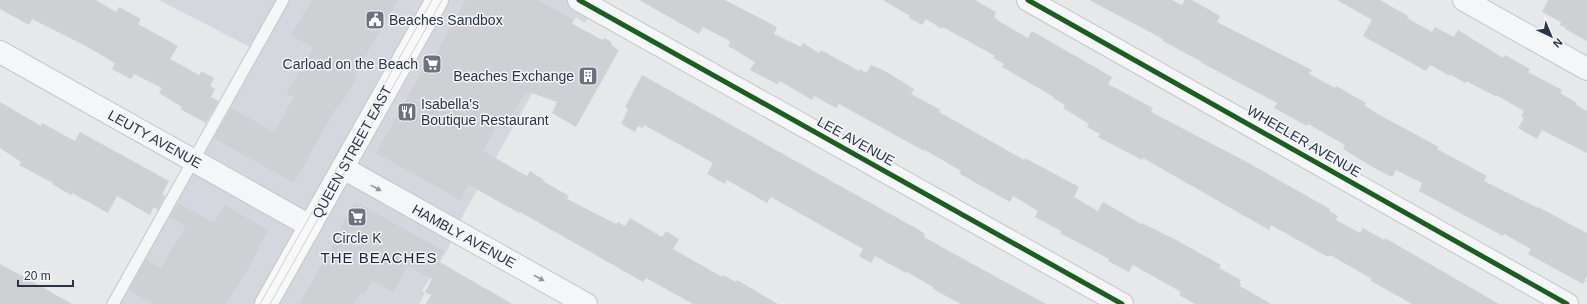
<svg xmlns="http://www.w3.org/2000/svg" width="1587" height="304" viewBox="0 0 1587 304" font-family="Arial,sans-serif">
<rect width="100%" height="100%" fill="#e6e8ea"/>
<path fill="#d4d7dd" d="M159,0h439l-13,23 -9,-6 -112,196 -16,36 -26,42 3,2 -6,11h-308l141,-256z"/>
<path fill="#ced0d3" d="M0,0h96l20,12 3,-5 22,12 -3,5 40,22 -8,13 29,16 2,-4 13,7 -4,8 5,3 -4,8 8,4 -13,22 -26,-14 2,-2 -23,-14 3,-5 -28,-14 -3,5 -19,-10 3,-6 -31,-18 -52,-26 -3,6 -29,-16z
M312,0h86l-44,76 3,1 -18,30 -2,-1 -43,77 -80,-45 17,-30 43,24 20,-35 -8,-4 27,-45 -22,-13z
M466,0h72l35,20 -2,3 31,17 3,-2 6,4 1,4 7,4 -43,77 -24,-14 5,-11 -31,-11 -21,37 -7,-5 -15,28 44,25 3,-5 14,9 -1,1 26,15 -2,3 49,25 2,-2 7,4 5,-8 32,19 4,-6 13,8 -6,10 49,28 1,-2 13,7 1,-2 41,24h-85l-47,-26 -3,4 -123,-70 -1,1 -50,-28 -9,15 -84,-47 54,-97 3,2z
M639,0h86l52,27 -3,7 27,13 2,-4 16,10 2,-3 38,21 1,-2 6,4 5,-8 14,6 29,18 -3,5 30,16 -2,2 85,48 1,-2 54,29 -5,10 24,14 5,-9 38,22 1,-1 36,18 43,24 -2,3 22,12 -2,3 2,1 -1,2 31,18h-76l-16,-9 2,-3 -48,-27 -4,7 -21,-11 1,-2 -49,-26 1,-2 -26,-14 3,-6 -25,-15 -3,6 -50,-28 1,-3 -36,-21 -1,1 -85,-47 -3,4 -22,-12 -2,4 -32,-19 -3,3 -27,-14 5,-8 -27,-16 2,-4 -2,-2 -25,-13 -4,7z
M883,0h92l21,12 -2,5 6,5 28,16 4,-7 80,46 -4,7 45,24 -2,4 92,48 87,49 -1,2 9,5 -2,4 24,13 3,-5 21,12 1,-2 114,66h-87l-41,-23 1,-2 -42,-24 -2,2 -57,-32 -2,5 -126,-72 -1,2 -44,-23 2,-3 -13,-7 2,-3 -26,-16 2,-3 -12,-7 1,-1 -52,-30 2,-3 -11,-6 2,-2 -52,-29 -1,2 -16,-10 -4,6 -13,-7 1,-2z
M1089,0h83l10,5 3,-5h7l28,16 -3,6 95,48 -3,4 26,14 1,-2 30,17 -2,2 12,8 63,34 -2,2 50,27 -3,5 54,27v-1l49,26v43l-4,8 -55,-30 3,-5 -27,-15 -1,2 -84,-45 3,-8 -26,-13 -4,7 -16,-8 -33,-20 2,-4 -37,-21 -1,2 -33,-18 3,-5 -75,-40v-1l-39,-21v-2z
M1337,0h43l28,16 -1,2 25,14 3,-5 19,10 4,-7 45,28 2,-3 25,14 -2,3 34,18 -2,3 17,10 -1,2 11,6v42l-45,-23 -5,9 -19,-11 6,-10 -3,-2 3,-5 -28,-16 -1,1 -29,-15 -1,2 -14,-8 -1,1 -20,-11 -4,6 -63,-35 9,-16z
M1548,0h39v41l-22,-12 1,-1 -6,-3 1,-3 -19,-10z
M642,75l277,155 6,4 -1,3 23,13 99,54h-85l-28,-15v-2l-26,-15 -1,1 -31,-17 -4,7 -12,-7 4,-7 -92,-52 -4,6 -40,-23 -2,4 -18,-10 6,-11 -69,-38 -1,3 -5,-2 -3,6 -14,-8 7,-15 -3,-2z
M0,102l41,24 1,-3 33,18 5,-9 89,49 -7,13 3,2 -7,14 -4,-3 -4,8 -33,-19 -9,17 -36,-20 -1,2 -19,-11 1,-1 -34,-18 2,-3 -21,-14z
M356,202l88,49 -6,10 74,43h-86l5,-9 -6,-3 7,-13 -24,-13 -15,26 -21,-11 -8,14 -4,-2 -6,11h-55l43,-75 -1,-1 1,-4 11,-20 1,1z
M178,203l36,20 11,-18 43,25 -10,18 1,1 -7,13 -26,42h-73l-24,-14 17,-31 15,9 25,-42 -16,-9z
M0,264l26,14 46,26h-72z"/>
<g fill="none" stroke-linecap="round" stroke-linejoin="round">
<defs>
<path id="lane" d="M113,304l170,-304"/>
<path id="street" d="M579,0l543,304
M1028,0l539,304
M1464,0l123,69
M0,52l310,174
M343,168l243,136"/>
<path id="secondary" d="M266,304l171,-304"/>
</defs>
<use href="#lane" stroke="#c4c6c8" stroke-width="13"/>
<use href="#street" stroke="#c4c6c8" stroke-width="24"/>
<use href="#secondary" stroke="#c4c6c8" stroke-width="24"/>
<use href="#lane" stroke="#f5f6f7" stroke-width="11"/>
<use href="#street" stroke="#f5f6f7" stroke-width="22"/>
<use href="#secondary" stroke="#f8f8f8" stroke-width="22"/>
<path stroke="#cecfd2" stroke-width="1" d="M260,304l172,-304
M270,304l172,-304"/>
<defs>
<path id="cycleway" d="M579,0l543,304
M1028,0l539,304"/>
</defs>
<use href="#cycleway" stroke="#f4f6f9" stroke-width="8"/>
<use href="#cycleway" stroke="#1b5e20" stroke-width="5"/>
</g>
<defs><path id="oneway-solid" d="M-6-.8H1V-3.2L6.5 0L1 3.2V.8H-6Z"/></defs>
<g fill="#90959e">
<use href="#oneway-solid" transform="translate(376 188) rotate(29)"/>
<use href="#oneway-solid" transform="translate(539 278) rotate(29)"/>
</g>
<defs>
<symbol id="civic-square" viewBox="-11 -11 22 22"><rect x="-9" y="-9" width="18" height="18" rx="4" fill="#6c737f" stroke="#f4f6f9"/><path d="M-.6-6.5H3V-4.5H.6V-3L4-1V1h2V6H-6V1h2V-1L-.6-3ZM-1.2 2.5V6h2.4V2.5Z" fill="#fff"/></symbol>
<symbol id="supermarket-square" viewBox="-11 -11 22 22"><rect x="-9" y="-9" width="18" height="18" rx="4" fill="#6c737f" stroke="#f4f6f9"/><path d="M-6-5.5h2.5l.6 2H6L4.5 2H-2.5L-4.4-4H-6ZM-1.5 3.2a1.3 1.3 0 1 0 .1 0ZM3 3.2a1.3 1.3 0 1 0 .1 0Z" fill="#fff"/></symbol>
<symbol id="building-square" viewBox="-11 -11 22 22"><rect x="-9" y="-9" width="18" height="18" rx="4" fill="#6c737f" stroke="#f4f6f9"/><path d="M-4-6H4V6H1V3H-1V6H-4ZM-2.5-4.3h1.7v1.8h-1.7ZM.8-4.3h1.7v1.8H.8ZM-2.5-1h1.7V.8h-1.7ZM.8-1h1.7V.8H.8Z" fill="#fff"/></symbol>
<symbol id="restaurant-square" viewBox="-11 -11 22 22"><rect x="-9" y="-9" width="18" height="18" rx="4" fill="#6c737f" stroke="#f4f6f9"/><path d="M-5-6h1v4h1v-4h1v4h1v-4h1v5L-1.5 .5V6h-2V.5L-5-1ZM5-6V6H3V1.5H1.5Q1.5-4 5-6Z" fill="#fff"/></symbol>
</defs>
<g fill-rule="evenodd">
<use href="#civic-square" x="364" y="9" width="22" height="22"/>
<use href="#supermarket-square" x="421" y="53" width="22" height="22"/>
<use href="#building-square" x="577" y="65" width="22" height="22"/>
<use href="#restaurant-square" x="396" y="101" width="22" height="22"/>
<use href="#supermarket-square" x="346" y="206" width="22" height="22"/>
</g>
<g text-anchor="middle" dominant-baseline="central" stroke-width="3" stroke-linejoin="round" paint-order="stroke">
<g font-size="14" fill="#2b3445" stroke="#f4f6f9" text-anchor="start">
<text x="389" y="20">Beaches Sandbox</text>
<text x="418" y="64" text-anchor="end">Carload on the Beach</text>
<text x="574" y="76" text-anchor="end">Beaches Exchange</text>
<text x="421" y="104">Isabella's<tspan x="421" dy="16">Boutique Restaurant</tspan></text>
<text x="357" y="238" text-anchor="middle">Circle K</text>
</g>
<g font-size="14" fill="#2b3445" stroke="#f4f6f9">
<text transform="translate(155 139) rotate(29)">LEUTY AVENUE</text>
<text transform="translate(856 141) rotate(29)">LEE AVENUE</text>
<text transform="translate(1304 141) rotate(30)">WHEELER AVENUE</text>
<text transform="translate(352 152) rotate(-61)">QUEEN STREET EAST</text>
<text transform="translate(464 236) rotate(29)">HAMBLY AVENUE</text>
</g>
<g font-size="15" letter-spacing="1" fill="#1d2536" stroke="#f4f6f9">
<text x="379" y="257">THE BEACHES</text>
</g>
</g>
<g transform="translate(1551 36) rotate(136)" stroke="#f4f6f9" stroke-width="3" paint-order="stroke">
<path d="M0-3L7 15L0 10L-7 15Z" fill="#2b3445"/>
<text y="-6" font-size="11" font-weight="bold" text-anchor="middle" fill="#2b3445">N</text>
</g>
<path d="M18 280v6h55v-6" fill="none" stroke="#2b3445" stroke-width="2"/>
<text x="24" y="280" font-size="12" fill="#2b3445" stroke="#f4f6f9" stroke-width="3" paint-order="stroke">20 m</text>
</svg>
